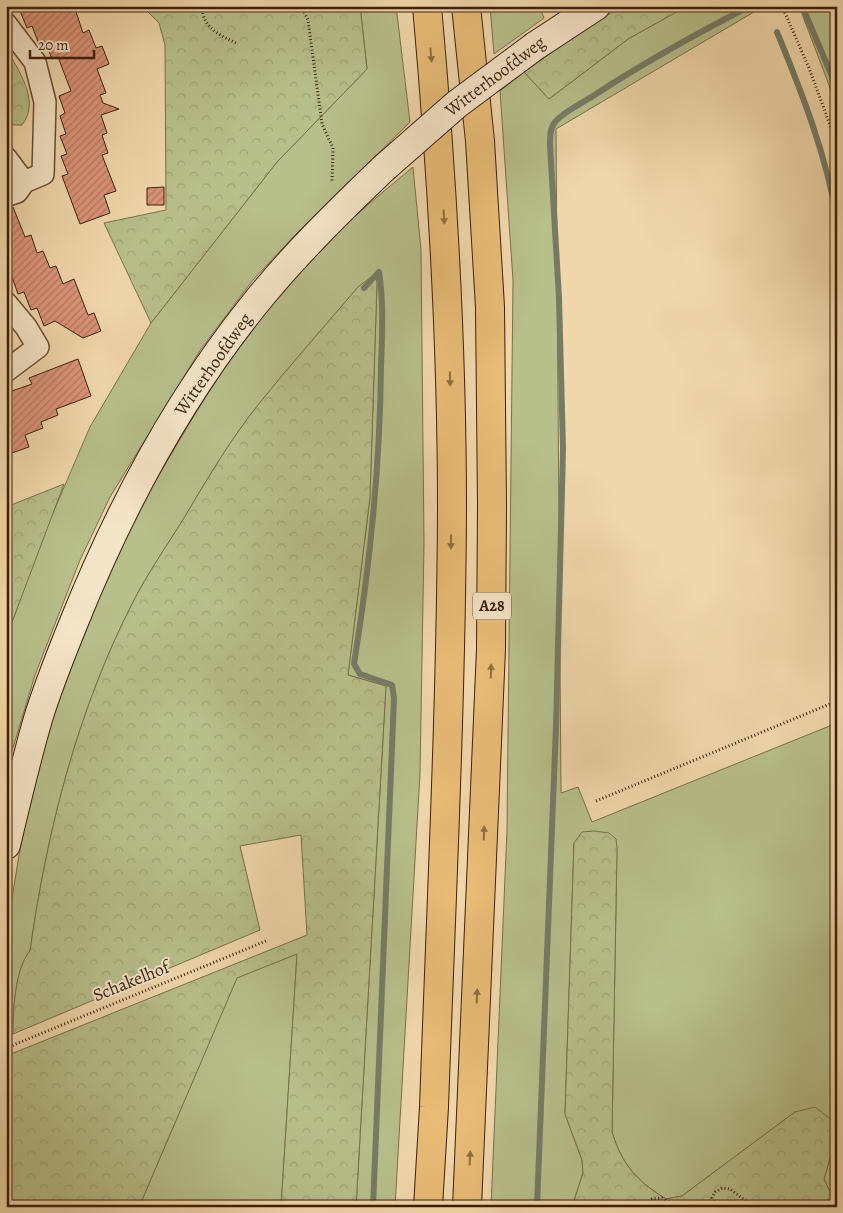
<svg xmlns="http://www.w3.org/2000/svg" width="843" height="1213" viewBox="0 0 843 1213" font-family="Alegreya,serif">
<defs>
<pattern id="forest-crowns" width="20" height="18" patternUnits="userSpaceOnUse" patternTransform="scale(1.25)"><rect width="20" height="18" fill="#b7bf8b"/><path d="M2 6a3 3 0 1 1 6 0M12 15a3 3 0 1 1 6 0" fill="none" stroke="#9ea476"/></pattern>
<pattern id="building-hatch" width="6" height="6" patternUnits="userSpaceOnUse" patternTransform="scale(1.25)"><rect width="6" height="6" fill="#dc9479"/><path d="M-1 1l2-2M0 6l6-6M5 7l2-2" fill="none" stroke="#b47861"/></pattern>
</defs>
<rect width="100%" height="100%" fill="#f0d7ab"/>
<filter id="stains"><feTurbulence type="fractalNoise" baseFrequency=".004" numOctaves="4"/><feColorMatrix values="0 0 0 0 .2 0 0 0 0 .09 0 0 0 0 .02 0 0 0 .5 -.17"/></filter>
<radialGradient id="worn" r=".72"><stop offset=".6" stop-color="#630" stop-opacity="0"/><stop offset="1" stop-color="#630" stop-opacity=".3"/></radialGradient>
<path fill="#b7bf8b" stroke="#7a6f4a" d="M360,6h36l14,116 -114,112 -44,47 -51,68 -27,44 -64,104 -30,63 -45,115 -29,96v-133l41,-111 43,-100 61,-104 126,-161 90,-93z
M490,6h49l5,12 -50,36z
M687,6h77l-208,123 5,664 17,-6 14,35 245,-99v470l-8,-3 -5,-11 11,-38 -40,-29 -113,84 -16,3c-29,-18 -44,-34 -54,-67l5,-284 -43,-5 -9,271 17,46 1,13 -11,34h-81l16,-377 6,-550 -13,-189 24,-19 25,27 79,-60z
M799,6h38v100z
M413,167l8,83 3,293 -4,230 -25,434h-39l30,-521 -38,-11 22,-178 7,-214 -19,4c-33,39 -68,78 -100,118 -27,34 -49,71 -71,108 -18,30 -39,59 -55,91 -55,108 -85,227 -102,347 -15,17 -17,60 -17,83l-7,1c0,-31 -3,-63 1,-94 15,-148 60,-294 129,-426 12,-24 27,-46 40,-69 39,-67 83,-133 136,-189 32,-33 66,-61 101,-90z
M297,954l-16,253h-142l98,-230z"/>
<path fill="url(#forest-crowns)" stroke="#7a6f4a" d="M142,6h218l7,63 -90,93 -126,161 -47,-100 62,-13 -1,-165 -6,-22z
M623,6h64l-59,33 -79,60 -25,-27 70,-49z
M6,48c12,22 35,53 16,77h-16z
M375,274l2,9 -7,214 -22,178 38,11 -30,521h-75l16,-253 -60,24 -98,229h-133v-151l301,-121 -6,-100 -61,11 20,84 -247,104c0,-23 2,-66 17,-83 17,-120 47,-239 102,-347 16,-32 37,-61 55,-91 22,-37 44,-74 71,-108 32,-40 67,-79 100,-118z
M64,484l-58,154v-131z
M594,831l15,2 7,6 1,9 -5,284c10,33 25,49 54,67l16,-3 113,-84 20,-5 18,14 2,20 -11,38 5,11 8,3v14h-265l11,-34 -1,-13 -17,-46 9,-271 8,-11z"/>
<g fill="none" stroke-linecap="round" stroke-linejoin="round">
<path stroke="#757c66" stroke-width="6" d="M803,8l34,80
M777,32c25,61 49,122 60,187
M364,288l15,-16c5,31 3,64 2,95 -1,100 -11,198 -27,297l6,10 32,11 2,13 -21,509
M537,1207l19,-480 7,-278 -4,-151 -9,-153c0,-8 0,-17 5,-23 9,-11 26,-18 38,-26 50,-33 103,-62 157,-90"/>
</g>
<path fill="url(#building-hatch)" stroke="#3c1f08" d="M18,6h56l9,27 6,-3 7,18 6,-2 7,18 -12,5 9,24 -6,2 3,8 16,6 -18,6 6,18 -5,2 6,18 -6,2 14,36 -12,4 6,18 -30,11 -18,-48 6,-2 -7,-18 6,-2 -7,-18 6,-2 -6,-18 5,-3 -6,-17 12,-5 -13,-34 -6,2 -7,-18 -6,3 -7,-18 -5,2z
M164,187v18h-17v-17z
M13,207l12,30 6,-2 6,18 6,-2 7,17 6,-2 7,18 11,-5 14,36 6,-2 7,18 -18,7 -28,-17 -11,5 -7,-18 -6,2 -7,-18 -6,2 -6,-17 -6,2v-71z
M78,359l13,37 -35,13 2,6 -17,7 2,6 -18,7 4,12 -23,8v-62l26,-9 -3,-6z"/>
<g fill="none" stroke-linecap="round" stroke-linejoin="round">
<defs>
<path id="street" d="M6,24l29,38 10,40 -2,72 -19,8 -7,10 -11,4
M6,158l18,24
M6,303l20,24 12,20 -32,24"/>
<path id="secondary" d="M535,46l61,-40
M6,845c10,-42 20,-85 32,-126 10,-33 23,-65 36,-97 45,-112 103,-221 179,-316 40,-50 85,-94 131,-138"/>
<path id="highway" d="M427,6c15,168 25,335 25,503 -1,200 -11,399 -18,598l-6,100
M466,6l14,135 10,166 2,198 -1,144 -24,558"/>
</defs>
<use href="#street" stroke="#694d31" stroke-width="24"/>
<use href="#secondary" stroke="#3c1f08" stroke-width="30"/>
<use href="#highway" stroke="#3c1f08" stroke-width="30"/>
<path stroke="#3c1f08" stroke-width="3" stroke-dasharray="1 2.5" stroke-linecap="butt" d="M202,6c0,21 17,29 34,37
M301,6l7,14 14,104 11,24 -1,35
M782,6l27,62 28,76
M596,801l241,-100
M6,1048l260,-107
M644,1207l8,-8 10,-1 14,9
M718,1207l-6,-9 3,-6 7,-4 8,1 24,18
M795,1207l10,-3 11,3"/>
<use href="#street" stroke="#f5e5c8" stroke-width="21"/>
<use href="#secondary" stroke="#f5e5c8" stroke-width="28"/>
<use href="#highway" stroke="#e8bc76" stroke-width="28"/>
<defs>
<path id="secondary-bridge" d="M384,168l73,-64 78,-58"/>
</defs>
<use href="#secondary-bridge" stroke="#3c1f08" stroke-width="30" stroke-linecap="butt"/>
<use href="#secondary-bridge" stroke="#f5e5c8" stroke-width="28"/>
</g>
<defs><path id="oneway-solid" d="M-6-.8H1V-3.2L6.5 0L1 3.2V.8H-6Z" transform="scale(1.25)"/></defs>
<g fill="#926e3f">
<use href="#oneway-solid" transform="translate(431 55) rotate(85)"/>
<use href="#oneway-solid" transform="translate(444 217) rotate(87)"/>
<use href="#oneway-solid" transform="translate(450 379) rotate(89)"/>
<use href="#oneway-solid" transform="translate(451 542) rotate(91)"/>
<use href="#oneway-solid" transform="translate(491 671) rotate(-88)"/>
<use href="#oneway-solid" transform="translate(484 833) rotate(-88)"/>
<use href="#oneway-solid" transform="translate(477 996) rotate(-88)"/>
<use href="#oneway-solid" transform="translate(470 1158) rotate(-87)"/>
</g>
<g text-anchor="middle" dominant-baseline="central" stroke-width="4" stroke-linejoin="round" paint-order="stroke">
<rect fill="#f5e5c8" stroke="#745a42" stroke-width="1" x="473" y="592.5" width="38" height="27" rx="4"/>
<g font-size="16" font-weight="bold" fill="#3c1f08">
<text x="492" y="606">A28</text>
</g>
<g font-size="18" fill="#3c1f08" stroke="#f5e5c8">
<text transform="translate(495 76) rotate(-37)">Witterhoofdweg</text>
<text transform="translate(213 364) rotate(-55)">Witterhoofdweg</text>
<text transform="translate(131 981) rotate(-22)">Schakelhof</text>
</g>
</g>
<rect width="843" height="1213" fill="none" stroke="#f0d7ab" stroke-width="25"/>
<rect x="8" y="8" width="828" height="1198" fill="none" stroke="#3c1f08" stroke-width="2.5"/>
<rect x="12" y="12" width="818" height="1188" fill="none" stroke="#3c1f08"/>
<path d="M30 50v8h64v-8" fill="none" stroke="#3c1f08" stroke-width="2.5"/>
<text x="38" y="50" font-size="15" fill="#3c1f08" stroke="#f5e5c8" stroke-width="4" paint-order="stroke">20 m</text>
<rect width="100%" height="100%" filter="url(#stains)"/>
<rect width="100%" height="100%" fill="url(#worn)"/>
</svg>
